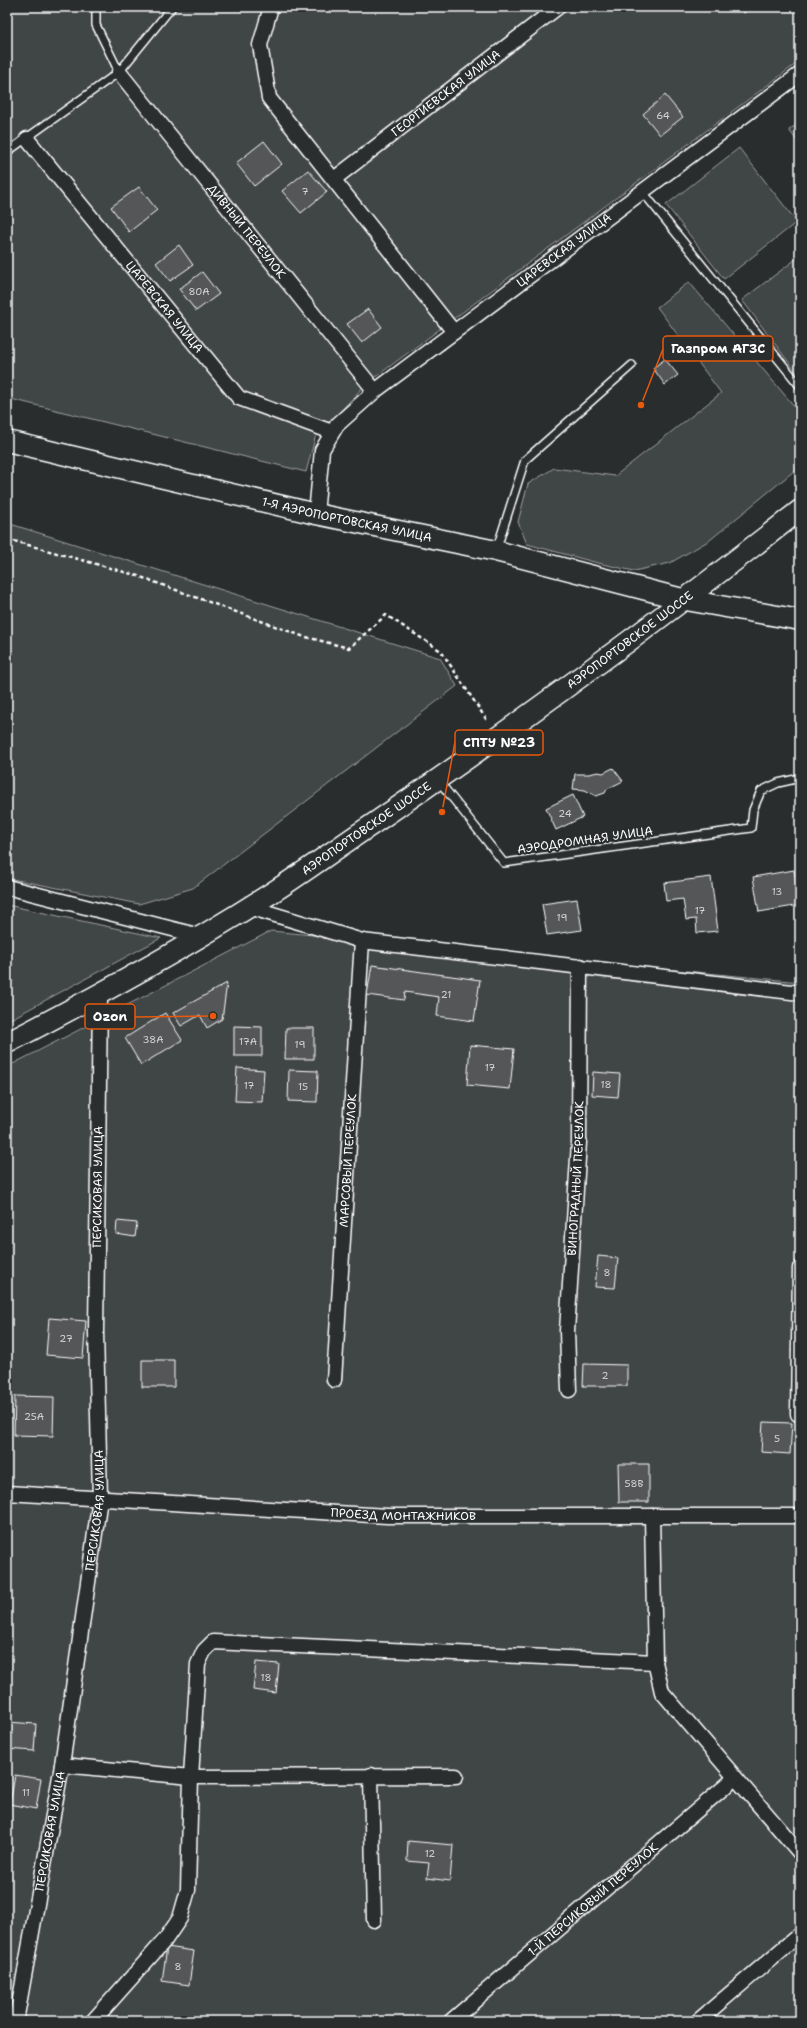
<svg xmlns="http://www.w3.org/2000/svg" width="807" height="2028" viewBox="0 0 807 2028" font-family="'Shantell Sans',sans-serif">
<rect width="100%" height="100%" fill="#2a2d2e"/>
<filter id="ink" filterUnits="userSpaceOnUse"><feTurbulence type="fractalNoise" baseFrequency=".025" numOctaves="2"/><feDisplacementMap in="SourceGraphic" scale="8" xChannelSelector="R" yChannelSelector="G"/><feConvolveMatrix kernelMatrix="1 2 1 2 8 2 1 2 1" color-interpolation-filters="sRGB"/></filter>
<g filter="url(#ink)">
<path fill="#414445" stroke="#a0a2a2" d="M7,7h793v54l-434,323 -51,54 -9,34 -299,-74z
M800,122v23l-11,-15z
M739,148l58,74 -73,57 -58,-74z
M800,256v121l-58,-77z
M689,282l111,131v53l-90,74 -40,23 -36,8 -36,-8 -71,-19 -9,-22 10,-38 26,-16 61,8 106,-83 -64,-86z
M7,523l433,135 17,28 -264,202 -54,16 -132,-26z
M7,905l154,33 -154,83z
M271,931l529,51v1039h-793v-954z"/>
<path fill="#555758" stroke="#fff" d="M739,7h13l-8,6z
M665,95l18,22 -23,18 -17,-21z
M264,141l18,23 -28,22 -18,-23z
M308,170l19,22 -26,21 -19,-22z
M139,187l18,23 -28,22 -18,-25z
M179,245l14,20 -23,16 -14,-18z
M202,272l17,22 -23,17 -17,-22z
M368,309l14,18 -20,16 -15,-19z
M665,359l13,16 -13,10 -12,-17z
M613,768l10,13 -16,8 -2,4 -9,3 -11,-6 -12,-1 2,-15h14l9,-2 5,1z
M573,795l10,22 -27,13 -10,-22z
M794,870l6,35 -41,7 -6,-35z
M711,877l7,54 -21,2 -1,-14 -10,1 -3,-21 -17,2 -2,-18z
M577,899l5,31 -35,5 -5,-31z
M372,965l108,15 -6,41 -37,-5 2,-19 -34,-5 -1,8 -37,-5z
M227,983l-5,36 -15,9 -7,-13 -19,11 -8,-13z
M165,1013l17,27 -41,25 -16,-27z
M234,1026l28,1v29h-28z
M286,1028h28v31h-29z
M470,1045l44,4 -4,40 -43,-4z
M237,1068l27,2 -2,32 -27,-1z
M289,1070l29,1 -1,31 -29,-1z
M593,1072l27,2 -2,23 -26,-2z
M117,1221l20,2 -2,14 -19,-3z
M598,1256l20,2 -3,30 -20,-1z
M49,1318l37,3 -3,37 -37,-3z
M142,1360h32v27h-32z
M584,1364l43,1v21h-44z
M15,1396l39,1 -1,39 -39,-1z
M763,1422l29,1 -2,31 -29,-2z
M618,1464h31v38h-30z
M256,1662l23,2 -3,29 -23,-3z
M7,1722l29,2 -2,27 -27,-2z
M15,1775l26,4 -5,30 -26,-5z
M408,1841l45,4 -3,36 -23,-3 2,-15 -22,-2z
M167,1947l27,4 -5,34 -27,-4z"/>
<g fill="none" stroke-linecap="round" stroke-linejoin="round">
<defs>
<path id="lane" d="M96,7v18l23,47
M7,152l112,-80 53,-65
M642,191l158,195
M496,551l29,-91 107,-95
M438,780l66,83 247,-35 2,-18 8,-19 17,-8 22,-5"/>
<g id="street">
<path d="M271,7l-11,38 9,53 185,234"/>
<path id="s1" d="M119,72l256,319"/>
<path id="s2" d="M27,139l212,259 93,34"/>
<path id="s3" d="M334,179l224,-172"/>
<path id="s4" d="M316,514l6,-64 15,-25 38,-34 425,-317"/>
<path d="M7,887l193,49"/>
<path d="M249,907l113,34 438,52"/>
<path id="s5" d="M334,1380l28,-439"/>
<path id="s6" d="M569,1390l-2,-59 12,-189 1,-176"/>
<path d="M798,1414l2,-146"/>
<path id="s7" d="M7,1493l380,23h413"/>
<path d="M652,1516l3,146 7,30 138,161"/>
<path d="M62,1765l129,12 265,-1"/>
<path d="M371,1775l3,145"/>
<path id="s8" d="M16,2021l46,-256 38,-267 -4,-166 4,-337"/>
<path d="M93,2021l72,-81 15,-22 8,-28 3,-113 7,-113 6,-13 9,-9 442,20"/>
<path id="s9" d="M451,2021l284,-243"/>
<path d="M698,2021l102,-87"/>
</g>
<g id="secondary">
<path id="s10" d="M7,441l309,73 180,37 190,49 114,20"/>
<path id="s11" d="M7,1043c87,-45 173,-92 255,-144 37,-23 72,-49 108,-73 147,-100 290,-206 430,-316"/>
</g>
</defs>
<use href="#lane" stroke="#fff" stroke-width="10"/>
<use href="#street" stroke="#fff" stroke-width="17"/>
<use href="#secondary" stroke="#fff" stroke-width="23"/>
<path stroke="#fff" stroke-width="2.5" stroke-dasharray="4 3" stroke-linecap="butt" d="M7,539l128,36 167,61 47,12 37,-33 55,36 47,71"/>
<use href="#lane" stroke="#2a2d2e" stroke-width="7"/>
<use href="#street" stroke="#2a2d2e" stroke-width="14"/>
<use href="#secondary" stroke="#2a2d2e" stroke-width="20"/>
</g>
</g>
<g text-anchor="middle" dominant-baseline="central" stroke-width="4" stroke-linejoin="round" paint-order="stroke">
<g font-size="10" fill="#d4d5d5">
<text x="663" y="115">64</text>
<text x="305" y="191">7</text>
<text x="199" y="291">80А</text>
<text x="565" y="813">24</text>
<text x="777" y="891">13</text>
<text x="700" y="910">17</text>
<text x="562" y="917">19</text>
<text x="446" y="994">21</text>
<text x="153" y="1039">38А</text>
<text x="248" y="1041">17А</text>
<text x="300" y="1044">19</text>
<text x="490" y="1067">17</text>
<text x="606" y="1084">18</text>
<text x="249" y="1085">17</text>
<text x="303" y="1086">15</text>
<text x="607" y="1272">8</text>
<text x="66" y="1338">27</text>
<text x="605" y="1375">2</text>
<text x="34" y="1416">25А</text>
<text x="777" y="1438">5</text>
<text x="634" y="1483">58В</text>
<text x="266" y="1677">18</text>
<text x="26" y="1792">11</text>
<text x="430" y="1853">12</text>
<text x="178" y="1966">8</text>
</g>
<g font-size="12" fill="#fff" stroke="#2a2d2e">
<text stroke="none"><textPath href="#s3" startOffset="141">ГЕОРГИЕВСКАЯ УЛИЦА</textPath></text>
<text stroke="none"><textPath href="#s1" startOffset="204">ДИВНЫЙ ПЕРЕУЛОК</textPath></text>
<text stroke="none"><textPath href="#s4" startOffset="380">ЦАРЕВСКАЯ УЛИЦА</textPath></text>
<text stroke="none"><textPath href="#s2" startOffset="217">ЦАРЕВСКАЯ УЛИЦА</textPath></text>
<text stroke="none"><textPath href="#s10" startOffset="349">1-Я АЭРОПОРТОВСКАЯ УЛИЦА</textPath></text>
<text stroke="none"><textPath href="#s11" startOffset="743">АЭРОПОРТОВСКОЕ ШОССЕ</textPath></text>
<text stroke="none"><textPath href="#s11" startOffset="419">АЭРОПОРТОВСКОЕ ШОССЕ</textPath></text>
<text transform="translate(585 840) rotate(-8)">АЭРОДРОМНАЯ УЛИЦА</text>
<text stroke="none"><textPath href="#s5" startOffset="220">МАРСОВЫЙ ПЕРЕУЛОК</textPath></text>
<text stroke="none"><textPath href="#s6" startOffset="212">ВИНОГРАДНЫЙ ПЕРЕУЛОК</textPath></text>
<text stroke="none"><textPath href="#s8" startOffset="841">ПЕРСИКОВАЯ УЛИЦА</textPath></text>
<text stroke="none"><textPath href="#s8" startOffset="517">ПЕРСИКОВАЯ УЛИЦА</textPath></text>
<text stroke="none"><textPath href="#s7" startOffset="397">ПРОЕЗД МОНТАЖНИКОВ</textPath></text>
<text stroke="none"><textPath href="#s8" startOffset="193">ПЕРСИКОВАЯ УЛИЦА</textPath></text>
<text stroke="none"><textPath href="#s9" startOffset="187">1-Й ПЕРСИКОВЫЙ ПЕРЕУЛОК</textPath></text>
</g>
</g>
<path fill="none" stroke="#e8590c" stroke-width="1.5" d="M641 405L663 349M442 812L455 742M213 1016L135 1017"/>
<g fill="#e8590c" stroke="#2a2d2e" stroke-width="1.5">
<circle cx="641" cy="405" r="4"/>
<circle cx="442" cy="812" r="4"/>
<circle cx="213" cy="1016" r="4"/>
</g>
<g fill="#2a2d2e" stroke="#e8590c" stroke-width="1.5">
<rect x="663" y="336" width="110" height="25" rx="4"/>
<rect x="455" y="730" width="88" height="25" rx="4"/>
<rect x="85" y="1004" width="50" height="25" rx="4"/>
</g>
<g font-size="13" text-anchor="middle" font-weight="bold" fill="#fff">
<text x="718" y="353">Газпром АГЗС</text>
<text x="499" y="747">СПТУ №23</text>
<text x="110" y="1021">Ozon</text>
</g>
<rect width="807" height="2028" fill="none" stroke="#2a2d2e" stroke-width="24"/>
<rect x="12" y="12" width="783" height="2004" fill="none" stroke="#fff" stroke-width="1.5" filter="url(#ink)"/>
</svg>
